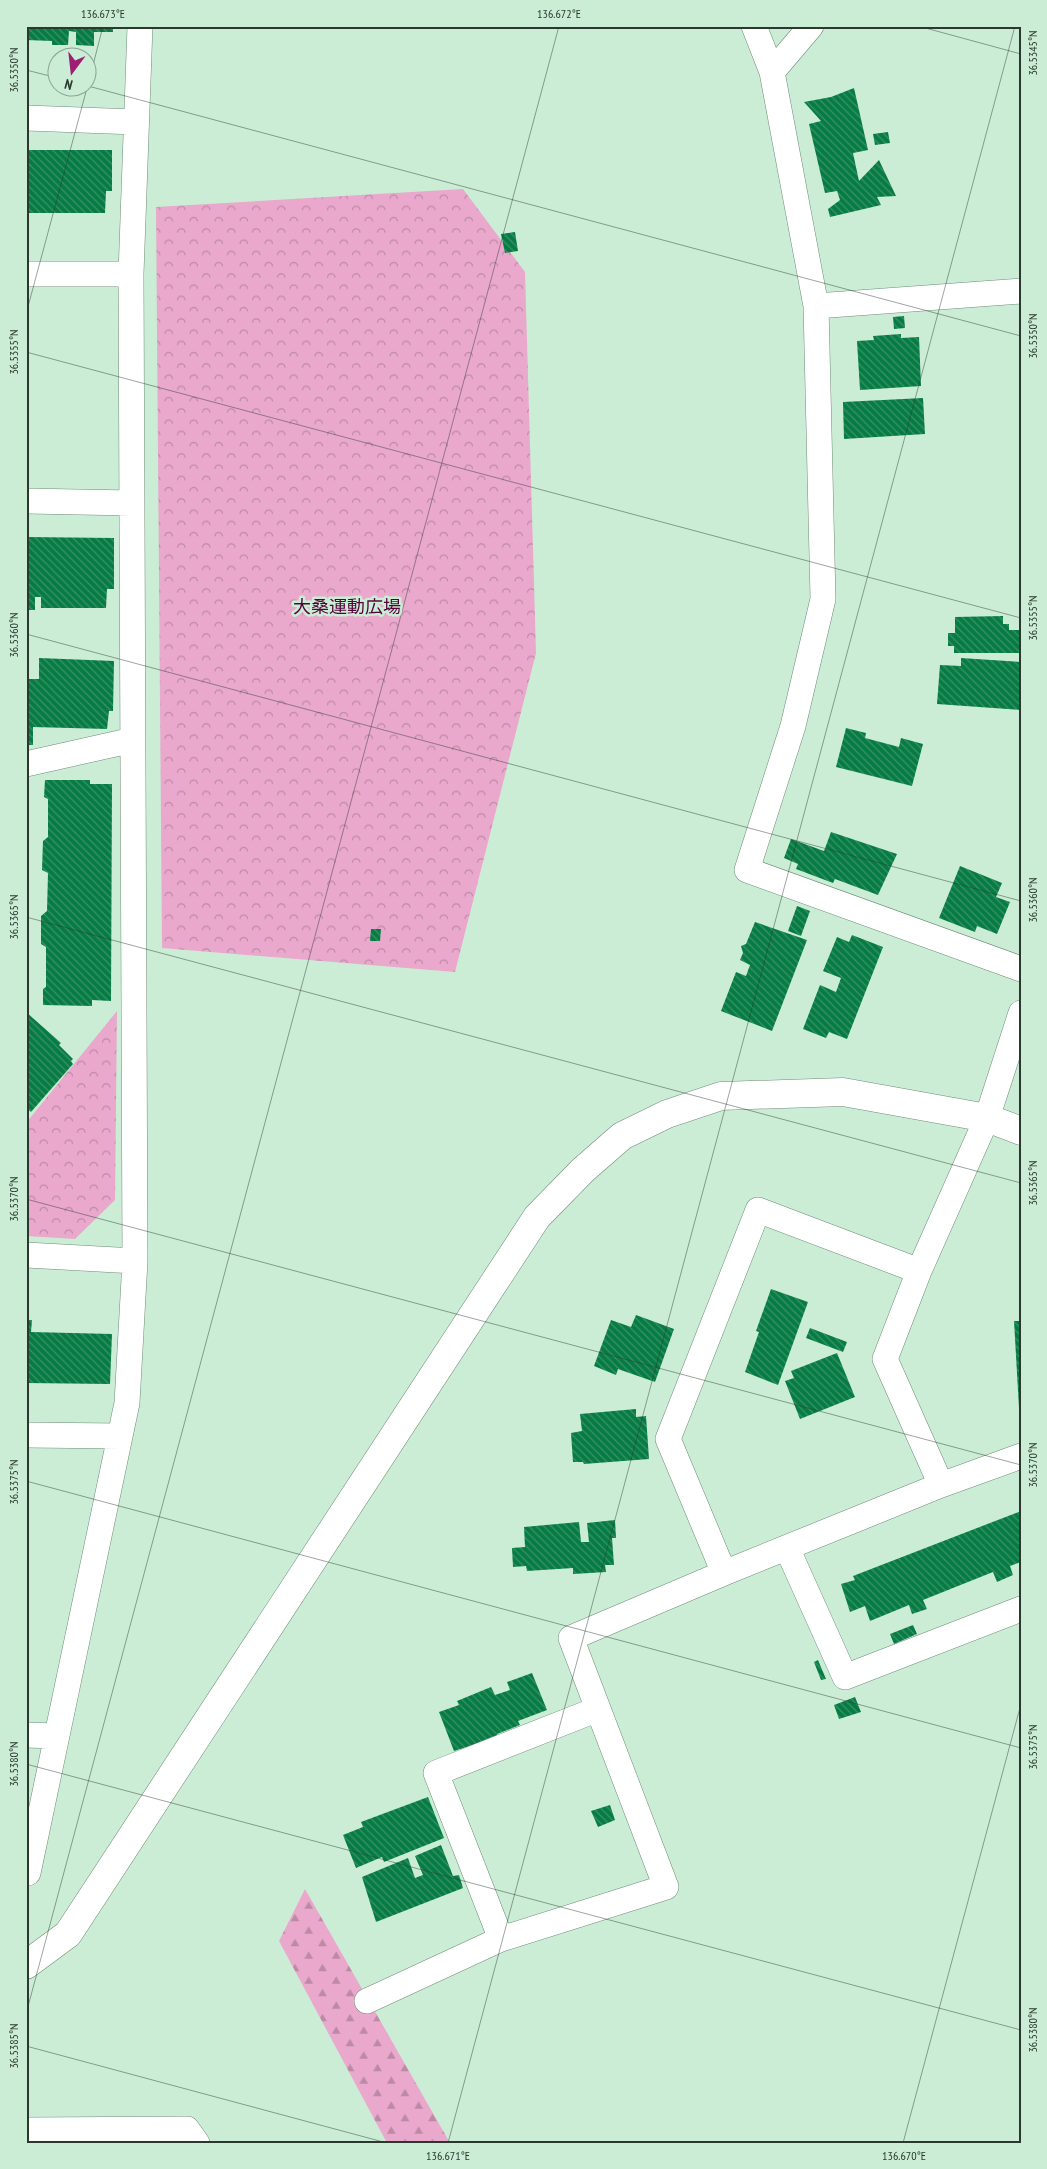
<svg xmlns="http://www.w3.org/2000/svg" width="1047" height="2169" viewBox="0 0 1047 2169" font-family="'PT Sans Narrow','Noto Sans JP',sans-serif">
<defs>
<pattern id="forest-firs" width="22" height="20" patternUnits="userSpaceOnUse" patternTransform="scale(1.25)"><rect width="22" height="20" fill="#e9a8cc"/><path d="M5 1l3.5 6h-7zM16 11l3.5 6h-7z" fill="#bd8aa6"/></pattern>
<pattern id="park-crowns" width="20" height="18" patternUnits="userSpaceOnUse" patternTransform="scale(1.25)"><rect width="20" height="18" fill="#e9a8cc"/><path d="M2 6a3 3 0 1 1 6 0M12 15a3 3 0 1 1 6 0" fill="none" stroke="#bd8aa6"/></pattern>
<pattern id="building-back-hatch" width="6" height="6" patternUnits="userSpaceOnUse" patternTransform="scale(1.25)"><rect width="6" height="6" fill="#057c43"/><path d="M-1 5l2 2M0 0l6 6M5-1l2 2" fill="none" stroke="#3d9168"/></pattern>
</defs>
<rect width="100%" height="100%" fill="#cbedd5"/>
<path fill="url(#forest-firs)" d="M305,1889l145,254h-63l-108,-202z"/>
<path fill="url(#park-crowns)" d="M463,189l62,83 11,381 -81,319 -293,-24 -6,-741z
M117,1011l-2,189 -40,39 -49,-3v-113z"/>
<path fill="url(#building-back-hatch)" d="M26,26h87v6h-19v14l-18,-1v-13l-7,-1 -1,14h-16v-4l-26,-1z
M854,88l14,62 -15,3 6,28 20,-21 17,36 -19,1 4,8 -51,12 -2,-8 12,-9 -3,-9 -12,2 -16,-69 12,-3 -17,-19 27,-5z
M888,132l2,11 -15,2 -2,-11z
M26,150h86v41h-6l-1,22h-79z
M515,232l3,19 -13,2 -4,-19z
M904,316l1,12 -11,1 -1,-12z
M901,334v4l18,-1 2,49 -61,4 -3,-49 17,-1 -1,-4z
M923,398l2,36 -81,5 -1,-37z
M26,537l88,1v51h-7l-1,19h-65v-11h-6v13h-9z
M1003,616v8h6v6h12v23h-67v-7h-6v-13h7v-16z
M39,658l75,3 -1,50h-4l-2,18 -74,-2v18h-7v-66h13z
M961,658l60,4v48l-84,-6 3,-39 21,1z
M846,728l20,5 -1,5 34,9 2,-9 22,6 -11,42 -76,-19z
M45,780h45v4h22l-1,217 -19,-1v6l-49,-1v-16l3,-2v-40l-5,-3v-28l6,-5 1,-38 -6,-3 1,-29 5,-4v-38l-4,-2z
M831,832l66,22 -19,41 -43,-16 -2,4 -37,-14 2,-5 -14,-6 7,-19 33,12z
M960,866l42,17 -6,14 14,5 -13,32 -20,-8 -2,6 -36,-14z
M797,906l13,5 -9,25 -13,-5z
M755,922l52,18 -35,91 -51,-20 15,-39 10,4 4,-11 -10,-5 3,-7 -2,-7 5,-2z
M371,929h10l-1,12h-10z
M852,935l31,12 -36,92 -18,-7 -3,6 -23,-9 17,-44 16,7 5,-14 -18,-7 14,-34 12,5z
M26,1012l35,31 -2,2 14,14 -2,2 2,3 -42,48 -5,-4z
M771,1289l37,13 -30,83 -33,-13 14,-40 -3,-1z
M636,1315l38,14 -19,53 -37,-13 -2,6 -22,-9 17,-46 20,7z
M26,1320h6l-1,12 81,2 -2,50 -84,-1z
M1014,1321h7v87h-2z
M810,1328l37,14 -4,10 -37,-14z
M837,1353l18,44 -55,22 -15,-38 9,-3 -3,-7z
M636,1409v8l10,-1 3,43 -65,5 -1,-2h-10l-2,-29 11,-2 -2,-17z
M1021,1511v51l-11,4 3,9 -16,7 -4,-10 -70,28 4,9 -15,5 -3,-9 -39,16 -5,-15 -15,6 -9,-28 14,-4 -2,-4z
M615,1520l1,18h-4l2,27h-9l1,7 -33,2v-6l-46,3 -1,-5 -13,1 -1,-19 13,-1 -1,-20 55,-5 2,20h8l-2,-19z
M913,1625l4,9 -23,10 -4,-10z
M818,1660l8,19 -5,1 -7,-18z
M532,1673l15,37 -29,11 2,4 -23,9 1,3 -44,14 -15,-39 20,-7 -2,-4 34,-14 4,8 15,-5 -3,-8z
M855,1697l6,15 -22,7 -5,-14z
M428,1797l16,41 -60,24 -2,-5 -26,11 -13,-33 20,-8 -2,-5z
M610,1805l5,15 -17,7 -7,-16z
M441,1845l12,31 6,-1 4,13 -87,34 -14,-45 46,-19 7,20 8,-3 -8,-19z"/>
<g fill="none" stroke-linecap="round" stroke-linejoin="round">
<defs>
<path id="minor" d="M754,26l18,46
M811,26l-39,46 44,234 205,-15
M26,118l110,4
M26,274h105
M816,306l7,293 -30,127 -46,144 274,99
M26,501l106,2
M26,764l107,-24
M26,1255l109,6
M26,1435l94,1
M941,1485l80,-29
M787,1548l58,129 176,-68
M724,1573l217,-88 -56,-126 34,-88
M598,1709l-162,64 65,166 165,-52 -95,-249 153,-65 -56,-134 90,-229 161,61 68,-153 34,-105
M26,1735l31,1
M26,1873h2l99,-470 8,-142 -4,-987 9,-248
M367,2001l134,-62
M26,2130l161,-1 10,14"/>
<path id="tertiary" d="M26,1965l42,-31 469,-717 46,-47 39,-34 45,-22 54,-18 122,-4 144,26 34,13"/>
</defs>
<use href="#minor" stroke="#6e8d77" stroke-width="26"/>
<use href="#tertiary" stroke="#6e8d77" stroke-width="29"/>
<use href="#minor" stroke="#fff" stroke-width="25"/>
<use href="#tertiary" stroke="#fff" stroke-width="28"/>
</g>
<path fill="none" stroke="#2a382e" stroke-width="1" stroke-opacity="0.45" d="M918,26l103,28M26,70l32,8M88,85l15,-59M88,86l933,250M26,314l61,-226M26,352l995,266M26,634l995,267M26,917l995,266M26,1199l995,266M26,1481l995,267M26,1764l995,266M26,2014l533,-1988M26,2046l361,97M448,2143l567,-2117M903,2143l118,-439"/>
<g text-anchor="middle" dominant-baseline="central" stroke-width="5" stroke-linejoin="round" paint-order="stroke">
<g font-size="18" fill="#54003b" stroke="#cbedd5">
<text x="347" y="606">大桑運動広場</text>
</g>
</g>
<rect width="1047" height="2169" fill="none" stroke="#cbedd5" stroke-width="55"/>
<g transform="translate(72 72) rotate(195)"><circle r="24" fill="#cbedd5" stroke="#8ba592"/>
<path d="M0-4L9 19L0 12L-9 19Z" fill="#9d1f74"/>
<text y="-8" font-size="14" font-weight="bold" text-anchor="middle" fill="#2a382e">N</text>
</g>
<rect x="28" y="28" width="992" height="2114" fill="none" stroke="#2a382e" stroke-width="2"/>
<g font-size="12" text-anchor="middle" fill="#2a382e">
<text x="103" y="18">136.673°E</text>
<text x="559" y="18">136.672°E</text>
<text transform="translate(1033 53) rotate(-90)" y="4">36.5345°N</text>
<text transform="translate(14 70) rotate(-90)" y="4">36.5350°N</text>
<text transform="translate(1033 336) rotate(-90)" y="4">36.5350°N</text>
<text transform="translate(14 352) rotate(-90)" y="4">36.5355°N</text>
<text transform="translate(1033 618) rotate(-90)" y="4">36.5355°N</text>
<text transform="translate(14 635) rotate(-90)" y="4">36.5360°N</text>
<text transform="translate(1033 900) rotate(-90)" y="4">36.5360°N</text>
<text transform="translate(14 917) rotate(-90)" y="4">36.5365°N</text>
<text transform="translate(1033 1183) rotate(-90)" y="4">36.5365°N</text>
<text transform="translate(14 1199) rotate(-90)" y="4">36.5370°N</text>
<text transform="translate(1033 1465) rotate(-90)" y="4">36.5370°N</text>
<text transform="translate(14 1482) rotate(-90)" y="4">36.5375°N</text>
<text transform="translate(1033 1747) rotate(-90)" y="4">36.5375°N</text>
<text transform="translate(14 1764) rotate(-90)" y="4">36.5380°N</text>
<text transform="translate(1033 2030) rotate(-90)" y="4">36.5380°N</text>
<text transform="translate(14 2046) rotate(-90)" y="4">36.5385°N</text>
<text x="448" y="2160">136.671°E</text>
<text x="904" y="2160">136.670°E</text>
</g>
</svg>
